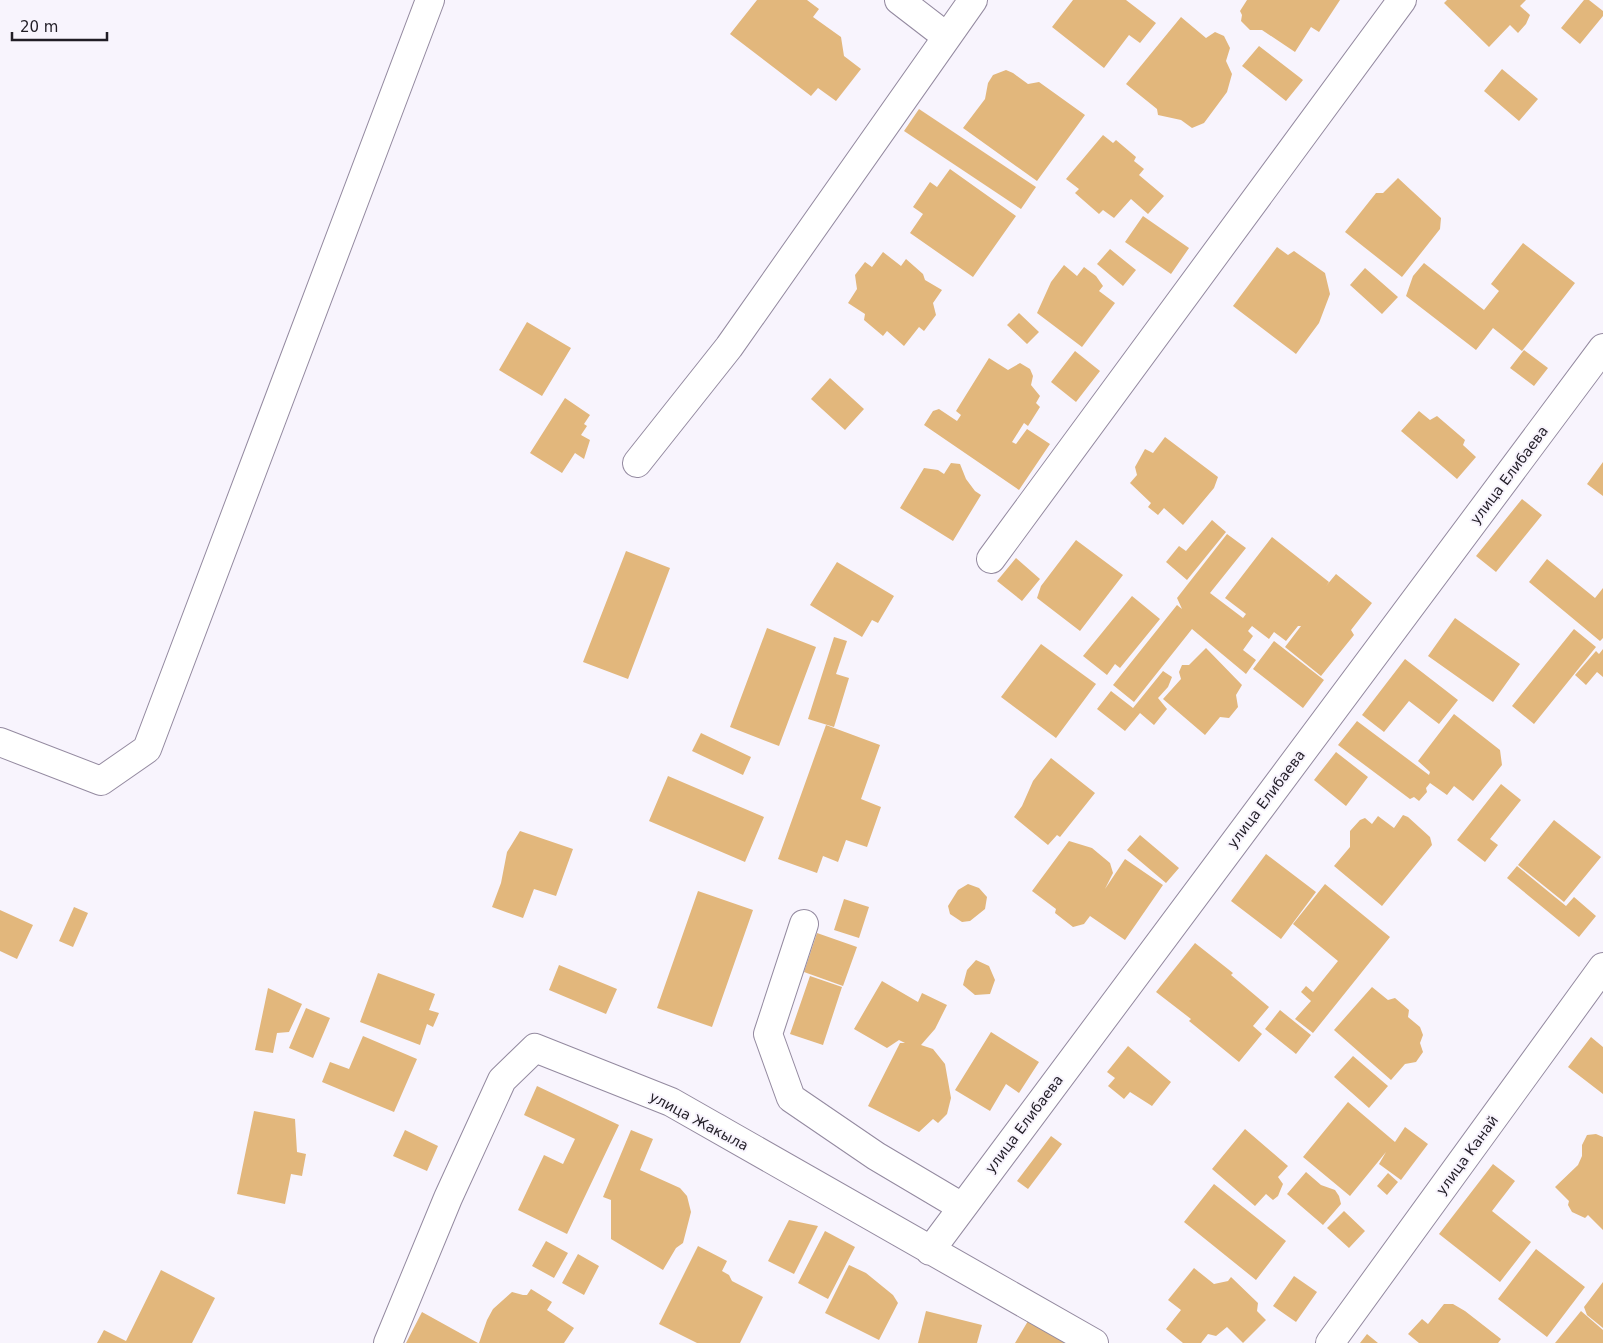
<svg xmlns="http://www.w3.org/2000/svg" width="1603" height="1343" viewBox="0 0 1603 1343" font-family="'DejaVu Sans',sans-serif">
<rect width="100%" height="100%" fill="#f8f4fd"/>
<path fill="#e2b77c" d="M757,0h50l12,9 -6,8 28,20 3,19 17,13 -25,32 -18,-13 -7,8 -81,-62z
M1073,0h53l30,23 -16,20 -11,-8 -25,33 -52,-41z
M1247,0h93l-21,32 -8,-5 -16,25 -33,-22h-12l-9,-9 1,-6 -2,-4z
M1447,0h79l-6,6 10,9 -4,9 -8,9 -8,-8 -21,22 -45,-44z
M1584,0h5l14,11v5l-23,28 -19,-16z
M1181,17l25,21 9,-6 9,4 6,12 -4,13 6,13 -5,18 -23,31 -12,5 -11,-8 -23,-5 -1,-6 -31,-25z
M1259,46l44,34 -17,21 -44,-35z
M1502,69l36,30 -19,22 -35,-30z
M1006,70l7,3 15,11 11,-2 46,33 -48,66 -74,-53 22,-29 3,-16 5,-8z
M919,109l117,78 -15,22 -117,-78z
M1103,135l10,8 3,-3 20,17 -2,4 10,8 -5,6 25,21 -16,18 -17,-15 -17,19 -11,-8 -4,4 -24,-21 4,-4 -13,-10z
M950,169l66,47 -43,61 -63,-44 13,-19 -10,-7 17,-25 7,5z
M1398,178l43,40 -1,11 -38,48 -57,-45 31,-39h7z
M1143,216l46,32 -18,26 -46,-32z
M1523,243l52,40 -53,68 -29,-23 -17,22 -70,-54 7,-20 11,-13 60,47 15,-19 -8,-7z
M1277,247l11,8 6,-4 31,22 5,21 -11,29 -23,31 -63,-48z
M1110,249l26,21 -13,16 -26,-22z
M883,252l18,14 5,-7 17,15 2,6 17,10 -9,13 3,12 -12,16 -5,-4 -15,19 -17,-15 -4,5 -19,-16 1,-6 -17,-11 9,-14 -2,-14 10,-13 7,5z
M1064,265l13,11 7,-9 12,9 7,10 -4,5 16,12 -33,44 -45,-34 14,-31z
M1365,268l33,29 -16,17 -32,-29z
M1019,313l20,19 -12,12 -20,-19z
M527,322l44,26 -29,48 -43,-26z
M1524,350l24,18 -14,18 -24,-18z
M1075,351l25,20 -24,31 -25,-20z
M989,358l19,12 12,-7 10,6 3,7 -2,9 9,11 -4,7 4,4 -12,19 -4,-3 -12,19 4,2 11,-15 23,15 -31,46 -95,-65 9,-14 6,-2 18,12 4,-6 -5,-4z
M830,378l34,31 -19,21 -34,-31z
M565,398l25,17 -6,9 3,2 -6,9 9,5 -6,19 -9,-6 -13,20 -32,-20z
M1419,411l11,9 7,-4 28,24 -2,5 13,12 -19,22 -56,-48z
M1165,437l53,40 -4,11 -31,37 -19,-17 -6,7 -10,-8 3,-4 -21,-20 7,-8 -2,-8 10,-18 8,4z
M1603,462v34l-16,-12z
M951,463l9,1 6,15 9,12 6,4 -28,46 -53,-33 24,-40 14,2 6,4z
M1522,499l20,16 -46,57 -20,-16z
M1212,520l14,12 -39,48 -21,-18 13,-16 7,5z
M1227,534l19,14 -36,45 33,25 3,-4 -21,-16 47,-61 57,45 -3,4 10,-12 36,29 -21,27 3,5 -33,41 -36,-29 16,-21h-3l-12,15 -12,-9 -5,7 -17,-13 -4,5 5,5 -10,14 13,10 -10,14 -54,-45 -58,73 -21,-17 64,-80 5,4 -5,-11z
M1076,540l47,35 -43,56 -43,-33 4,-12z
M626,551l44,17 -42,111 -45,-17z
M1016,558l24,21 -18,22 -25,-20z
M1547,559l48,39 8,-10v50l-3,3 -71,-59z
M837,562l57,34 -16,27 -6,-3 -10,17 -52,-32z
M1132,596l28,23 -40,49 -5,-4 -8,11 -24,-19z
M1455,618l65,46 -27,38 -65,-46z
M767,628l49,19 -37,99 -49,-19z
M1574,629l22,18 -62,77 -22,-18z
M834,637l13,4 -11,33 13,4 -15,49 -26,-8z
M1274,641l50,39 -21,28 -50,-39z
M1041,644l55,40 -40,54 -55,-41z
M1206,648l36,37 -6,10 2,12 -9,11 -9,-1 -15,18 -42,-36 18,-20 -2,-7 3,-7h7z
M1603,649v28l-6,-5 -11,13 -11,-10 21,-24 3,3z
M1405,659l53,41 -19,24 -30,-23 -25,31 -22,-17z
M1163,671l9,6 -4,10 -10,11 9,11 -13,16 -14,-12 -15,18 -28,-22 14,-18 22,17z
M1454,714l46,36 2,15 -29,36 -19,-15 -7,9 -17,-12 -4,5 1,4 -8,9 -5,-4 -4,2 -72,-54 19,-24 72,54 1,-3 -12,-11z
M826,725l54,20 -19,54 20,8 -14,40 -21,-7 -8,22 -15,-6 -6,17 -39,-14z
M701,733l50,24 -8,18 -51,-24z
M1336,752l32,25 -22,29 -32,-26z
M1051,758l44,35 -35,44 -3,-2 -9,10 -34,-28 8,-11 11,-25z
M668,776l96,41 -19,45 -96,-41z
M1501,784l20,16 -31,39 8,6 -13,17 -28,-22z
M1403,815l5,2 22,20 2,8 -50,61 -48,-40 16,-19v-16l10,-11 5,-2 7,6 6,-8 16,12z
M1554,820l47,37 -37,45 -46,-37z
M520,831l53,18 -17,47 -22,-7 -11,29 -31,-11 9,-24 6,-31z
M1140,835l39,33 -13,15 -39,-33z
M1069,841l23,7 18,15 3,10 -8,16 20,-30 38,26 -38,55 -35,-24 -6,8 -11,3 -18,-14 1,-4 -24,-18z
M1266,854l50,38 -35,47 -50,-38z
M1517,866l49,40 8,-9 22,19 -17,21 -72,-59z
M968,884l11,4 8,9 -2,12 -15,12 -8,1 -12,-8 -2,-8 10,-16z
M1325,884l65,53 -77,96 -18,-14 16,-18 -10,-9 5,-6 7,6 25,-31 -45,-37z
M698,891l55,19 -41,117 -55,-19z
M844,899l25,8 -10,31 -25,-8z
M74,907l14,6 -15,34 -14,-6z
M0,910l33,15 -16,34 -17,-8z
M817,933l40,14 -14,39 -39,-14z
M1195,943l38,30 -2,2 38,32 -16,19 9,8 -23,28 -50,-41 2,-2 -35,-27z
M976,960l13,6 6,14 -5,14 -15,1 -12,-10 4,-15z
M559,965l58,24 -11,25 -57,-24z
M378,973l57,21 -6,16 10,3 -6,14 -6,-3 -7,21 -60,-23z
M810,976l32,11 -19,58 -33,-11z
M882,981l36,21 4,-9 25,12 -12,24 -14,16 12,4 12,15 6,34 -4,16 -9,9 -5,-4 -14,13 -51,-26 32,-63h5l-6,-3 -12,8 -33,-19z
M1372,987l16,13 7,-2 14,12 -1,7 12,10 3,8 -3,8 3,9 -7,10 -11,2 -14,16 -57,-50z
M268,988l34,16 -13,28 -12,1 -4,20 -18,-3z
M306,1008l24,10 -17,40 -24,-10z
M1280,1010l31,25 -15,19 -31,-25z
M991,1032l48,30 -20,31 -13,-9 -16,27 -35,-21z
M363,1036l54,23 -23,53 -72,-30 8,-20 19,7z
M1591,1037l12,10v47l-35,-27z
M1128,1046l43,36 -19,24 -22,-14 -6,7 -16,-13 7,-8 -8,-6z
M1353,1056l35,30 -19,22 -35,-31z
M537,1086l82,39 -52,109 -49,-24 26,-55 19,9 12,-25 -51,-24z
M1348,1102l47,40 10,-15 23,17 -27,36 -22,-16 7,-12 -36,44 -47,-39z
M254,1111l41,8 2,33 9,2 -4,22 -11,-2 -6,30 -48,-10z
M1245,1129l43,37 -10,11 5,7 -5,12 -5,4 -7,-6 -11,12 -43,-37z
M405,1130l33,16 -11,25 -34,-15z
M631,1130l22,9 -13,31 40,18 7,8 4,16 -8,31 -7,5 -13,22 -52,-31v-39l-8,-3z
M1596,1134l7,3v93l-15,-15 -3,3 -13,-6 -4,-7 1,-4 -14,-14 23,-22 4,-9v-11l5,-10z
M1051,1136l11,8 -34,45 -11,-8z
M1493,1164l22,17 -23,30 39,31 -31,40 -61,-48z
M1306,1172l15,13 14,5 4,6 2,8 -18,21 -36,-31z
M1388,1173l10,9 -11,13 -10,-9z
M1214,1184l72,57 -30,39 -72,-58z
M1344,1211l21,20 -16,17 -22,-20z
M789,1220l29,6 -24,48 -26,-13z
M825,1231l30,16 -27,52 -30,-16z
M546,1241l22,12 -14,25 -22,-12z
M698,1246l29,15 -5,10 7,4 3,6 31,16 -23,46h-43l-38,-19z
M1536,1249l49,38 -38,50 -49,-38z
M578,1254l21,12 -15,29 -22,-12z
M849,1265l17,8 27,22 5,8 -19,37 -54,-27z
M1194,1268l20,16 14,-3 3,-4 27,26 -1,8 9,9 -23,23 -16,-16 -11,9 -8,-2 -7,9h-18l-17,-14 15,-19 -13,-10z
M161,1270l54,28 -23,45h-95l7,-13 22,11z
M1294,1276l23,16 -21,30 -23,-16z
M1603,1282v46l-16,-13 -3,-8z
M531,1289l21,13 -5,8 27,18 -10,15h-85l8,-23 6,-11 19,-17 11,3h4z
M1444,1304h9l12,7 36,28 -3,4h-79l-11,-9 14,-15 6,5z
M926,1311l56,14 -5,18h-59z
M1581,1311l22,19v13h-48z
M422,1312l56,31h-72z
M1028,1321l38,22h-51z
M1367,1334l11,9h-18z"/>
<g fill="none" stroke-linecap="round" stroke-linejoin="round">
<defs>
<path id="minor" d="M899,0l48,37
M637,463l92,-116 244,-347
M991,559l411,-559
M0,742l101,39 46,-32 283,-749
M804,924l-36,110 23,64 85,58 86,51
M930,1251l673,-903
M388,1343l60,-145 54,-118 33,-32 136,54 423,241
M1330,1343l273,-376"/>
</defs>
<use href="#minor" stroke="#948aa0" stroke-width="30"/>
<use href="#minor" stroke="#fff" stroke-width="28"/>
</g>
<g text-anchor="middle" dominant-baseline="central" stroke-width="4" stroke-linejoin="round" paint-order="stroke">
<g font-size="14" fill="#211d26" stroke="#f8f4fd">
<text transform="translate(1509 475) rotate(-53)">улица Елибаева</text>
<text transform="translate(1266 799) rotate(-53)">улица Елибаева</text>
<text transform="translate(699 1121) rotate(28)">улица Жакыла</text>
<text transform="translate(1024 1124) rotate(-53)">улица Елибаева</text>
<text transform="translate(1467 1155) rotate(-54)">улица Канай</text>
</g>
</g>
<path d="M12 32v8h95v-8" fill="none" stroke="#211d26" stroke-width="2.5"/>
<text x="20" y="32" font-size="15" fill="#211d26" stroke="#f8f4fd" stroke-width="4" paint-order="stroke">20 m</text>
</svg>
